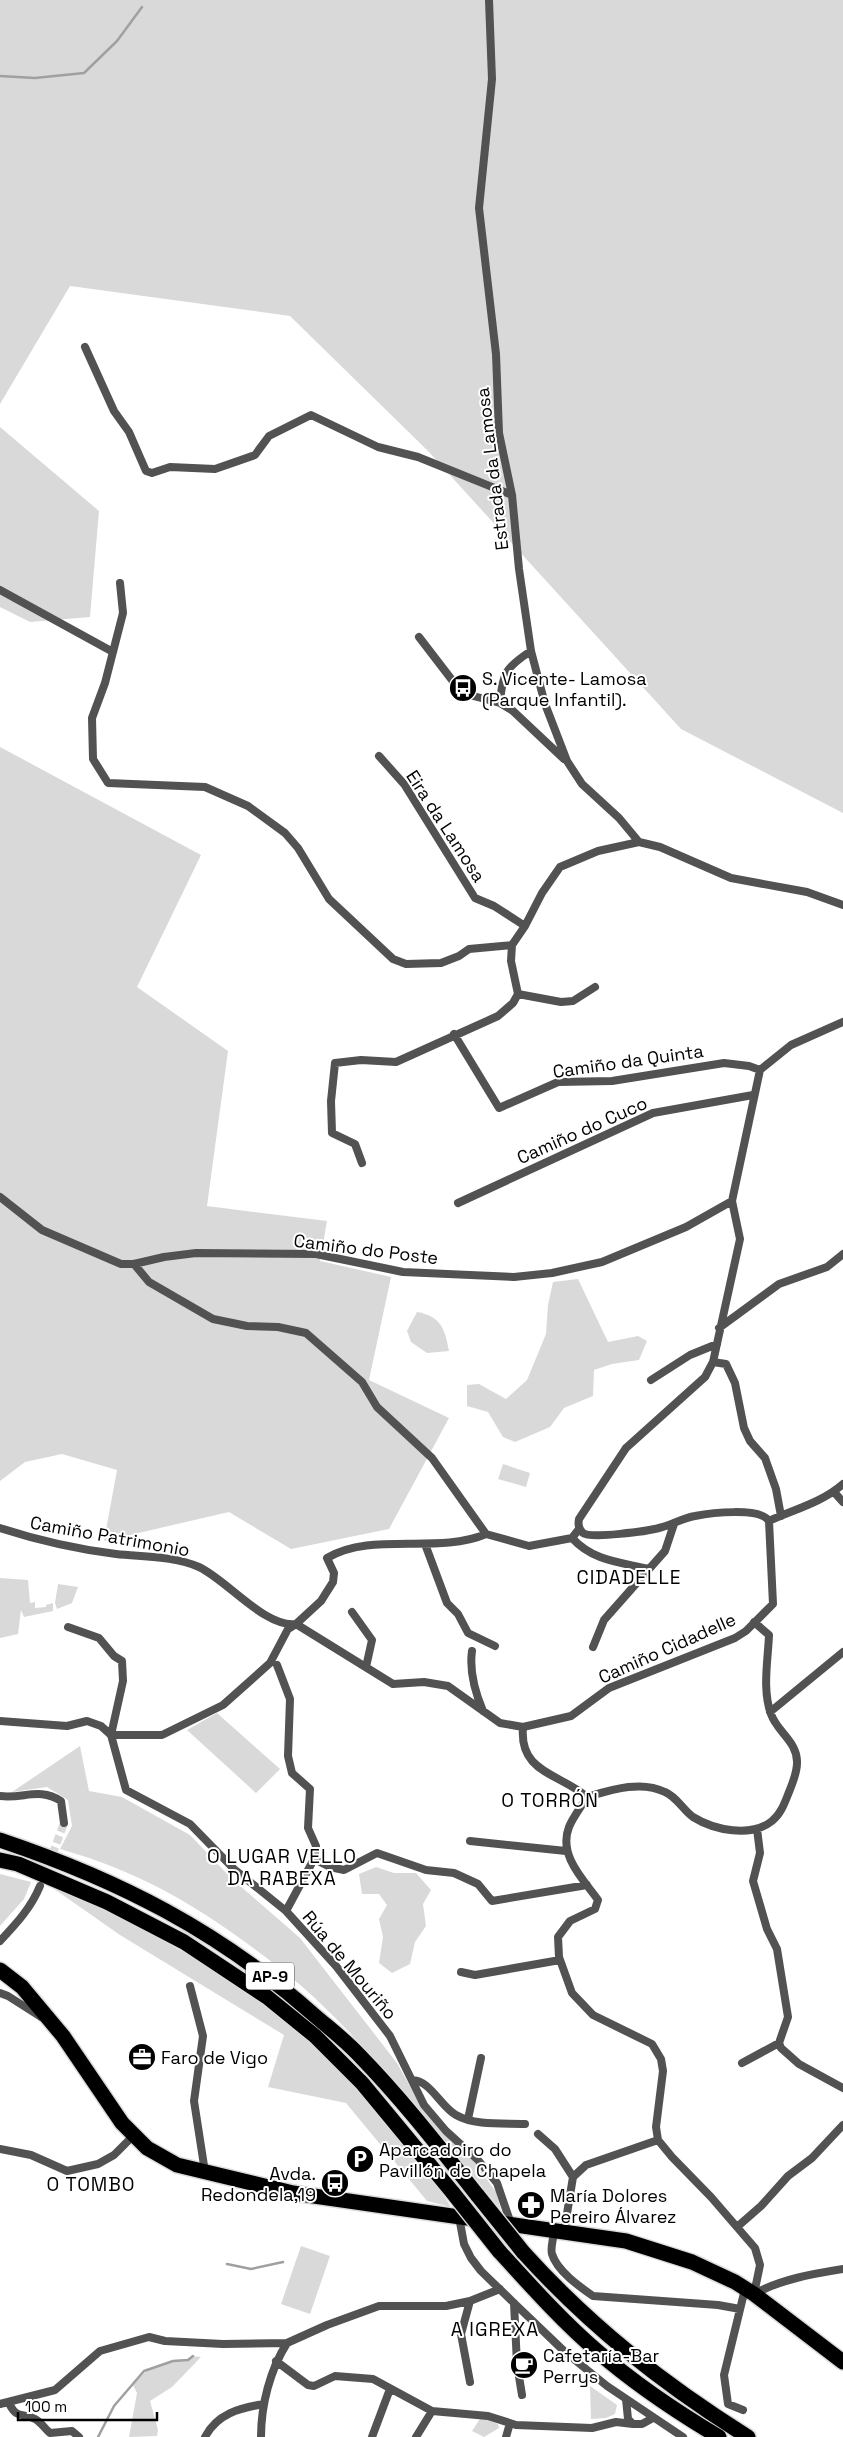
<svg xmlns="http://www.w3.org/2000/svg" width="843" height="2437" viewBox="0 0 843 2437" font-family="'Space Grotesk',sans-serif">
<rect width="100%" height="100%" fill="#fff"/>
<path fill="#d9d9d9" d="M0,0h843v813l-162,-84 -253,-278 -138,-135 -220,-30 -70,118z
M0,427l99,84 -9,106 -60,5 -30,-15z
M0,747l201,108 -64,132 91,64 -21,155 120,15 -7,40 71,16 -22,103 80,38 -60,111 -98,20 -62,-37 -125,29 13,-71 -55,-16 -37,8 -25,19z
M578,1279l30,63 30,-6 9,5 -8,19 -27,4 -18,6 -1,26 -29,12 -14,19 -35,15 -12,-5 -15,-25 -21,-6v-21l12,-1 27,15 21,-19 19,-46 2,-29 5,-23z
M417,1312c24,4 28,17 32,39l-22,2 -16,-11 -4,-11z
M503,1464l27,9 -4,14 -28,-8z
M0,1578l28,2 2,23 5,-1v6l11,-1v-2l7,-2v8l-29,6 -3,-7 -3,24 -18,4z
M58,1584l20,3 -6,16 -15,6 -2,-6z
M217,1713l63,56 -24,24 -69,-63z
M80,1746l9,45 33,6 68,38 41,43 69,60 97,125 24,43 32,36 22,21 21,29 5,18c-56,-69 -116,-145 -180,-206 -18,-18 -40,-35 -61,-51 -65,-49 -122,-82 -200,-104l12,-23 -4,-26 -21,-13 -35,5z
M376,1867l18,6h22l15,17 -8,14 3,22 -11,16 -5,22 -18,9 -13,-10 4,-26 -4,-18 8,-14 -8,-11h-17l-3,-20z
M0,1874l31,8 -7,17 -24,27z
M50,1886c139,58 267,142 361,261 15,19 27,40 40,60l-24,-6 -81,-98 -78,-16 16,-52 -164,-100z
M301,2246l29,10 -20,58 -29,-10z
M192,2356l9,1 -29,30 -22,14 8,29 -1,6 -28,1 8,-44 -4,-8c11,-15 23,-20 40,-24 8,-1 13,0 19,-5z
M590,2386l27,19 -2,9 -9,4 -15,1z
M480,2419h7l11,5 1,4 -15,9 -12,-6z"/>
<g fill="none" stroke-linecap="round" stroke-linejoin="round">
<path stroke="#a0a0a0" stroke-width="2.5" d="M0,76l35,2 49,-5 33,-32 25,-34
M227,2264l24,5 32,-7
M98,2437l16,-31 30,-35 29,-10 15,-1 5,-4"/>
<path stroke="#d9d9d9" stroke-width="8" stroke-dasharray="8 4" stroke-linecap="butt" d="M44,1877l20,-54"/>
<defs>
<path id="highway" d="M0,1840c119,40 219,91 314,175 15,13 31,25 45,40 43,44 81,93 119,141
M0,1860l18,4 89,38 77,40 83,55 48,39 47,47 91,110
M0,1970l22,17 41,49 59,87 25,25 30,17 116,28 333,48 66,21 43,20 19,12 89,68
M499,2251c31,34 63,70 98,100 38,33 80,61 122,86
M523,2252c67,74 140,132 225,185"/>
</defs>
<use href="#highway" stroke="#dbdbdb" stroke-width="18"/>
<path stroke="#525252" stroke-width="8" d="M489,0l3,79 -13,129 17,146 3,79 13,62 7,74 12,82 14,53 22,57 15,23 37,34 20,24
M85,347l29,64 15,21 17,39 6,2 18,-6 45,2 40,-14 14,-19 42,-21 67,32 40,10 94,38
M120,583l3,30 -18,70 -13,35 1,41 15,24 97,4 43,19 37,27 13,15 31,51 64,60 13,5 35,-1 18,-7 10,-7 43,-4 13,-19 -31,-20 -19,-8 -71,-114 -25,-28
M0,590l113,62
M419,637l43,56 38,10 13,8 51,48
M500,703c2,-29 6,-36 31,-52
M525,926l17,-33 18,-26 38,-16 41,-9 21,5 71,31 76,14 36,13
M512,945l-1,16 7,33 43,8 12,-1 22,-14
M454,1034l45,74 59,-26 54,-1 112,-18 25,3 11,4
M362,1163l-7,-19 -23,-11 -1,-32 4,-38 26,-3 35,2 102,-46 15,-13 5,-9
M0,1197l42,33 79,34h13l30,-7 32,-4 120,1 87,18 111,5 38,-4 50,-11 84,-35 46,-26
M458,1203l195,-90 100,-18
M134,1264l15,18 64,37 34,7 31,1 28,6 56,49 15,25 55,51 54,76
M719,1328l60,-44 48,-17 16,-13
M713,1362l13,2 9,19 9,45 6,13 15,17 11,31 5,27
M651,1380l39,-25 27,-11
M834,1492l9,10
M769,1521c26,-12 52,-18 74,-37
M0,1528c37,12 77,21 116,26 27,3 58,2 83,13 28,13 66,61 97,57l97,60 31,-2 24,4 52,37 23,4
M486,1534l43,12 43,-8 7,-9
M572,1538c21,23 47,24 77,31
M425,1544l22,59 11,11 10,19 27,13
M352,1612l20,28 -6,27
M68,1627l31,11 15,18 8,5 1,20 -12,54h51l61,-30 47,-42 18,-34 8,-5 25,-23 12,-19 1,-9 -7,-15c45,-27 110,-3 159,-24
M593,1647l11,-27 61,-69 9,-27
M472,1651c-3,21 3,41 11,60
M277,1665l13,34 -2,57 4,17 18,16 -2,39 8,18 -2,13 -28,52
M770,1712l73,-60
M0,1721l67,5 20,-5 14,5 10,9 15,55 64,34 44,45 52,42 50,55 54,70 34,69 22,26 32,29 19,23 14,41
M0,1796c24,3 39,-9 61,5l3,22
M587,1797c24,-7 54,-17 78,-5 12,5 18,18 28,25 21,13 58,21 79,4 9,-7 13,-19 17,-29 4,-10 8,-19 8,-29 1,-21 -20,-31 -26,-49 -9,-24 -3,-54 -2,-79l-15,-13
M757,1829l3,24 -7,28 14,48 10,20 11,68 -9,26 2,5 18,16 44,24
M470,1841l96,10
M314,1859l16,8 14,3 33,-17 49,17 28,3 24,11 14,17 95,-16
M0,1941c16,-17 31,-33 40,-55
M461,1972l14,3 85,-15
M190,1986l13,50 -9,65 11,71
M0,1993l8,3 33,21
M742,2063l37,-20
M412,2080c18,0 29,27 44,35 19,11 48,8 69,9
M468,2119l13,-61
M538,2134l17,15 18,28 -9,55
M0,2149l31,6 36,16 31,-7 16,-9 20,-20
M573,2177l13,-12 72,-25
M459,2217l5,27 7,14 10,13 33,32 51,49 42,34 76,51
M737,2227l24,-21 27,-30 24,-18 31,-33
M554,2231c0,6 -4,17 -2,23 5,17 28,33 41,42l125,9 22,4
M754,2294l6,-29 -5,-17 -44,-51 -39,-40 -14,-17 -2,-13 7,-56 -2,-12 -9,-15 -59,-29 -21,-22 -13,-36 -1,-20 12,-16 25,-12 3,-9c-15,-21 -40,-45 -29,-73 4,-10 12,-20 18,-30 -28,-24 -68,-24 -64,-70l48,-11 38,-28 126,-50 11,-7 27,-27 -4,-83c-9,-14 -59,-8 -74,-5 -12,2 -24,9 -36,12 -11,3 -68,11 -76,5 -5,-4 -5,-9 -4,-14l47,-71 79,-71 8,-15 27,-123 -8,-38 28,-131 31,-25 52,-23
M754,2294c28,-15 58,-20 89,-25
M514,2303l3,61 5,31
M276,2361l32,24 6,1 21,-10 38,3 59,32 56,5 28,9 76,3 24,-6 17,2
M470,2382l-9,-48 9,-33
M626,2399l2,20 5,5h9l11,-6
M9,2403c8,17 13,9 26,16 5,2 10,10 15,14l22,-2 7,6
M0,2404l55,-14 45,-39 49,-14 16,4 58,3 64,-1 40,-18 52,-19h67l24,-5 30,-12
M743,2410l-15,-6 -4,-29 21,-86
M205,2437c12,-23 34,-29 59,-33
M261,2437c0,-32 9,-67 26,-94
M372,2437l18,-48
M416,2437l16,-26
M506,2437l4,-14"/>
<use href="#highway" stroke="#000" stroke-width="15"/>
<defs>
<path id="highway-bridge" d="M453,2193l46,58
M478,2196l45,56"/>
</defs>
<use href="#highway-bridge" stroke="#dbdbdb" stroke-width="18" stroke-linecap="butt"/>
<use href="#highway-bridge" stroke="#000" stroke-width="15"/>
</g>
<defs>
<symbol id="bus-disc" viewBox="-11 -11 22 22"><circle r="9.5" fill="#000" stroke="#fff"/><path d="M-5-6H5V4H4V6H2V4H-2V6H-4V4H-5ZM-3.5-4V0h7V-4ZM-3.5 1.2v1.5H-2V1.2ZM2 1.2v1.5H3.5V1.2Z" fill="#fff"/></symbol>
<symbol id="office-disc" viewBox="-11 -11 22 22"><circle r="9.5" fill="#000" stroke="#fff"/><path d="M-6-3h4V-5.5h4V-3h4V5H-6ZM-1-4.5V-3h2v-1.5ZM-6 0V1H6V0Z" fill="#fff"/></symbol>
<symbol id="parking-disc" viewBox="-11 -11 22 22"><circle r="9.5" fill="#000" stroke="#fff"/><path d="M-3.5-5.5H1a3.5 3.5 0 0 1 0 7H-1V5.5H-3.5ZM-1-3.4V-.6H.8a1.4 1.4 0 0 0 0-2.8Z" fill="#fff"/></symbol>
<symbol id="pharmacy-disc" viewBox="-11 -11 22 22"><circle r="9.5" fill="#000" stroke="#fff"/><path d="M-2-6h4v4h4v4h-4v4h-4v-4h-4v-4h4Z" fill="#fff"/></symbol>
<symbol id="cafe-disc" viewBox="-11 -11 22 22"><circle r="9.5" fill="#000" stroke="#fff"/><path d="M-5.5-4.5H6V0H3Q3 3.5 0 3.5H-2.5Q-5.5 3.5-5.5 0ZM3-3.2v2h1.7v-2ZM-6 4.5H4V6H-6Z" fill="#fff"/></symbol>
</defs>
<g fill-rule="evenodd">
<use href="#bus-disc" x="447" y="672" width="32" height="32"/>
<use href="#office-disc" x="126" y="2041" width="32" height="32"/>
<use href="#parking-disc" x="344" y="2143" width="32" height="32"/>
<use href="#bus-disc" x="319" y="2167" width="32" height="32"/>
<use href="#pharmacy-disc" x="515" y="2189" width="32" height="32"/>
<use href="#cafe-disc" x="508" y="2349" width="32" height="32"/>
</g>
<g text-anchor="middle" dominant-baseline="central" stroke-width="4" stroke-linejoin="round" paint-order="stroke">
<rect fill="#fff" stroke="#4c4c4c" stroke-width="1" x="246" y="1962.5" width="48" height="27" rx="4"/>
<g font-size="16" font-weight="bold" fill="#000">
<text x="270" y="1976">AP-9</text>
</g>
<g font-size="18" fill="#000" stroke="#fff">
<text transform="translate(492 469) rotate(-97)">Estrada da Lamosa</text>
<text transform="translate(446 826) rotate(57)">Eira da Lamosa</text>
<text transform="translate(628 1061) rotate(-8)">Camiño da Quinta</text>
<text transform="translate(582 1130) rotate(-24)">Camiño do Cuco</text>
<text transform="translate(366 1249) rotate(7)">Camiño do Poste</text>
<text transform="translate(110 1536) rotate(10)">Camiño Patrimonio</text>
<text transform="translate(667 1648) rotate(-24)">Camiño Cidadelle</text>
<text transform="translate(350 1965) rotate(50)">Rúa de Mouriño</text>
</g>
<g font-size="18" fill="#000" stroke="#fff" text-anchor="start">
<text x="482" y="678">S. Vicente- Lamosa<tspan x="482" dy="21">(Parque Infantil).</tspan></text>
<text x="161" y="2057">Faro de Vigo</text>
<text x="379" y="2149">Aparcadoiro do<tspan x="379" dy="21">Pavillón de Chapela</tspan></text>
<text x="316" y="2173" text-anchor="end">Avda.<tspan x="316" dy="21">Redondela,19</tspan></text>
<text x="550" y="2195">María Dolores<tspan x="550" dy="21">Pereiro Álvarez</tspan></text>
<text x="543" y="2355">Cafetaría-Bar<tspan x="543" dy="21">Perrys</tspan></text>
</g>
<g font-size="19" letter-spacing="1" fill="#000" stroke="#fff">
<text x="629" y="1577">CIDADELLE</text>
<text x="550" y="1800">O TORRÓN</text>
<text x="282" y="1856">O LUGAR VELLO<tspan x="282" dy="22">DA RABEXA</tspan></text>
<text x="91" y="2184">O TOMBO</text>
<text x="495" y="2329">A IGREXA</text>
</g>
</g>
<path d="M18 2412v8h139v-8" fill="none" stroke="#000000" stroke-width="2.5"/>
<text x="25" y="2412" font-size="15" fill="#000000" stroke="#ffffff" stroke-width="4" paint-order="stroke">100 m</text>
</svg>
